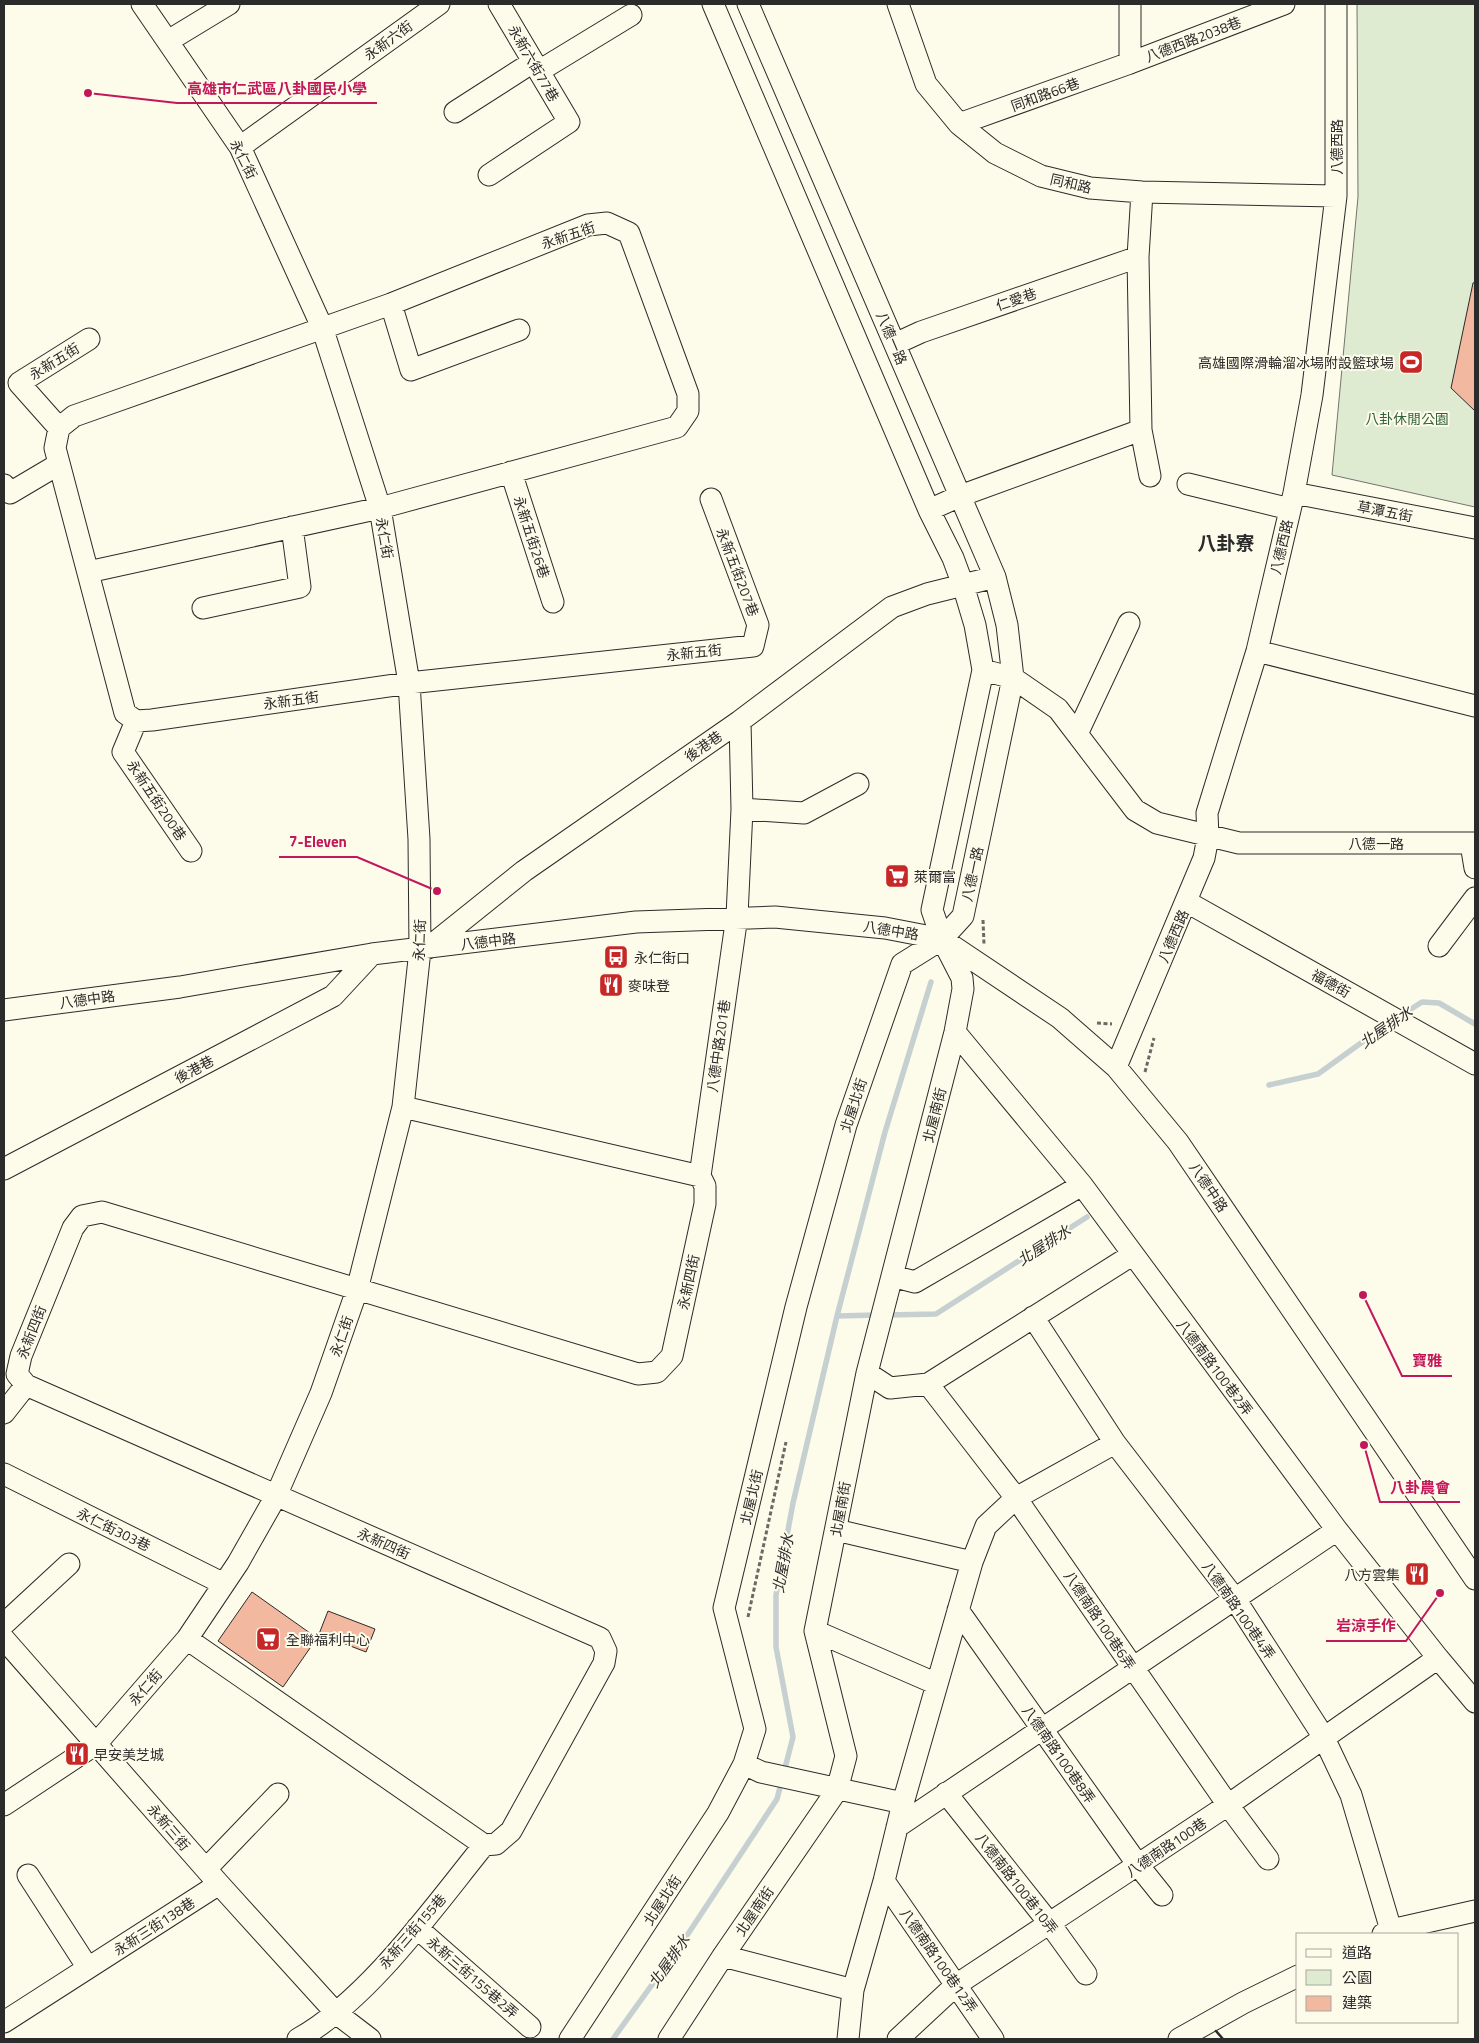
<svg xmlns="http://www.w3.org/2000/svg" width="1479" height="2043" viewBox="0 0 1479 2043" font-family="'Titillium Web','Noto Sans TC',sans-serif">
<rect width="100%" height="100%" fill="#fdfbea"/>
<path fill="#deebd1" stroke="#74746e" d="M1357,4h118v503l-143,-32 26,-278z"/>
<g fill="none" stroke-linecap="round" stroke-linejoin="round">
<path stroke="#c7d0d0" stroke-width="5.5" d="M1400,1016l22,-14 17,1 36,21
M1269,1085l49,-11 72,-52
M886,1315l50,-1 151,-97
M837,1316l40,-1
M613,2039l71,-99 93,-141 16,-62 -17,-90v-52l17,-92 44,-187 48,-184 46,-150"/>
</g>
<path fill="#f2b8a0" stroke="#2b2b2b" d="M1475,282v129l-24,-23 22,-105z
M252,1592l65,46 -34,49 -65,-46z
M328,1611l47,18 -9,23 -47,-18z"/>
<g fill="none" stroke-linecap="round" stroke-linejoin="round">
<defs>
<path id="minor" d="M898,4l28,80 33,40 36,29 46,23 49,12 52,4 194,4
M168,41l61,-37
M1130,63v-59
M539,71l92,-56
M455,112l78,-50
M959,124l171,-61 154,-59
M240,147l199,-143
M489,175l80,-53 -70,-118
M1142,192l-4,65 3,173 9,46
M391,304l20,66 108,-40
M895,344l26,-12 217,-75
M59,428l-40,-45 70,-44
M511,472l42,130
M1188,484l102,25
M4,485l6,8 49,-29
M1294,493l181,35
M929,510l31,-14 181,-66
M88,572l292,-64 297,-81 11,-16v-17l-59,-161 -22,-10 -19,2 -197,79 -317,112 -15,12 -4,20 70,265 11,8 16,-1 257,-37 344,-37 5,-21 -47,-126
M203,608l97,-21 -8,-60
M1257,651l218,55
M983,670l30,8 45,31 77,101 22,13 82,20h236
M136,721l-13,31 68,99
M1077,734l52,-111
M742,809l62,4 54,-29
M1471,844l4,24
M1187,902l288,162
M1439,946l36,-48
M428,948l96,-77 216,-150 152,-114 35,-13 68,-17
M4,1010l176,-23 192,-33 264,-32 139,-5 110,11 57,11 118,79 56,49 62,75 297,437
M955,1032l127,153 255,345 101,128 37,44
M1116,1067l88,-209 4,-21 -1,-24 50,-162 37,-158 18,-98 24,-199v-192
M4,1169l329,-173 39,-42
M700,1176l37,-260 5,-107 -2,-88
M892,1276l23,6 167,-97
M1033,1317l82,126 120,156 88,137 28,59 40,135
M867,1373l23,15 38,-4 204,-129
M928,1384l88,114 212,307 40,54
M4,1413l22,-28
M4,1474l220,110
M836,1530l136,32
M958,1610l180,255 24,30
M4,1624l65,-60
M815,1631l122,53
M4,1639l215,245 117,129 34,26
M187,1639l297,206 12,-1 15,-13 93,-168 2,-12 -6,-13 -574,-253 -9,-11 4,-18 52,-128 9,-12 20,-4 536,162 19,-2 15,-16 33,-152v-18l-5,-10 -297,-69
M744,1764l17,8 142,31
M946,1793l104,131 36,50
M4,1805l92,-61 91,-105 51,-76 38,-67 45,-103 36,-103 46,-183 17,-157 -1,-111 -10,-156 -29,-175 -58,-181 -82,-180 -98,-143
M897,1827l440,-297
M206,1869l72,-75
M28,1875l60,93
M884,1881l109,158
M417,1928l113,99
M1383,1934l8,-4 84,-19
M723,1956l130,34
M4,2022l215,-138
M298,2039c70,-39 135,-131 186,-194
M570,2039l148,-226 26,-49 11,-35 -31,-121 72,-301 50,-182 56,-161 40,-25 21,-23 50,-238 -6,-53 -12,-48 -247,-573
M669,2039l54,-83 114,-166 9,-34 -31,-125 52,-258 88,-341 8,-43 -1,-11 -20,-39 -10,-29 51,-240 -8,-45 -12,-40 -10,-27 -24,-48 -216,-506
M848,2039l5,-49 31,-109 19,-78 69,-241 14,-36 30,-28 99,-55
M898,2039l58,-54 272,-180 210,-147
M1179,2039l64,-36 55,-27"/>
</defs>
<use href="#minor" stroke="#2b2b2b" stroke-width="23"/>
<path stroke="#6a6964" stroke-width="3" stroke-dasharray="4 2.5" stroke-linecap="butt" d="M983,920l1,24
M1097,1023l15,1
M1145,1072l9,-34
M748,1617l38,-175"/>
<use href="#minor" stroke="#fdfbea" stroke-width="21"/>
<path stroke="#2b2b2b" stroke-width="2.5" d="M1216,2031l7,8"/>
</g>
<defs>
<symbol id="stadium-square" viewBox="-11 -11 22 22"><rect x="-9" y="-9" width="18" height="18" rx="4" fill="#c62828" stroke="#fdfbea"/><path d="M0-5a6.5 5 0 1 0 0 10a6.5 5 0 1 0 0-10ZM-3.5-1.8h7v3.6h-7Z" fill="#fff"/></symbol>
<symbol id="supermarket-square" viewBox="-11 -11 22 22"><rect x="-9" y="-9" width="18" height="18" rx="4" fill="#c62828" stroke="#fdfbea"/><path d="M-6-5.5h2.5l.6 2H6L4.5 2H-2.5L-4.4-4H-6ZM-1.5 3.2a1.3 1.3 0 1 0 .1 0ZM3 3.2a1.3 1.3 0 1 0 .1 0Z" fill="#fff"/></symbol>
<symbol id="bus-square" viewBox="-11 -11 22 22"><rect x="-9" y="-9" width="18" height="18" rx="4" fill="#c62828" stroke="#fdfbea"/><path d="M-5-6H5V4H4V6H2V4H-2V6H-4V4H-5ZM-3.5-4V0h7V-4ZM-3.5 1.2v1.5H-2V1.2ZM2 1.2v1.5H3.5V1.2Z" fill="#fff"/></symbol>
<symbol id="restaurant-square" viewBox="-11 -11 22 22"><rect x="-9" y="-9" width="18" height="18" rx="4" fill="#c62828" stroke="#fdfbea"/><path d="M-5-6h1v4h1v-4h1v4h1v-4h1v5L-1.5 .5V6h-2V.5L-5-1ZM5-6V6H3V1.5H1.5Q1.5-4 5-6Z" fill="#fff"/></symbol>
</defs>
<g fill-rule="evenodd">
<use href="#stadium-square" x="1397" y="348" width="28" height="28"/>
<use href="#supermarket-square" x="883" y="862" width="28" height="28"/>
<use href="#bus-square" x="602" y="943" width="28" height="28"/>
<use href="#restaurant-square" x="597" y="971" width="28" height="28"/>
<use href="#restaurant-square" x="1403" y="1560" width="28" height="28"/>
<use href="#supermarket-square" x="254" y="1625" width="28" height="28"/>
<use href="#restaurant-square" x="63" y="1740" width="28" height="28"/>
</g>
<g text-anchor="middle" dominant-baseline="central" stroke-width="4" stroke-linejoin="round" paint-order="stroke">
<g font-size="14" fill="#2b2b2b" stroke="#fdfbea">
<text transform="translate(1193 39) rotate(-21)">八德西路2038巷</text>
<text transform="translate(388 40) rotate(-36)">永新六街</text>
<text transform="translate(534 63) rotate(60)">永新六街77巷</text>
<text transform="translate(1045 94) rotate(-20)">同和路66巷</text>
<text transform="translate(1336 147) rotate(-90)">八德西路</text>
<text transform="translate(244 159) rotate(63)">永仁街</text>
<text transform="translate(1071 183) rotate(13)">同和路</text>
<text transform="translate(568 235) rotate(-19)">永新五街</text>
<text transform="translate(1016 299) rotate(-19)">仁愛巷</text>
<text transform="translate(892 338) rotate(67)">八德一路</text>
<text transform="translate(54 361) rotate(-32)">永新五街</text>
<text transform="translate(1385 511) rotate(11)">草潭五街</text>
<text transform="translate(532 537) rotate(72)">永新五街26巷</text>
<text transform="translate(385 538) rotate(80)">永仁街</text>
<text transform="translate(1281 547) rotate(-77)">八德西路</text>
<text transform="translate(738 572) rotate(69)">永新五街207巷</text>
<text transform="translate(694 652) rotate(-6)">永新五街</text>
<text transform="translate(291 700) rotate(-8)">永新五街</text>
<text transform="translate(703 746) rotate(-35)">後港巷</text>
<text transform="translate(157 800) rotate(56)">永新五街200巷</text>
<text x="1376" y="843">八德一路</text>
<text transform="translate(972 874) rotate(-78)">八德一路</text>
<text transform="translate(891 930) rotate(9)">八德中路</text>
<text transform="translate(1173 936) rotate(-67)">八德西路</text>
<text transform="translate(419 940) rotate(-88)">永仁街</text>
<text transform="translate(488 941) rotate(-7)">八德中路</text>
<text transform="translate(1331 983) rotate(29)">福德街</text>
<text transform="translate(87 999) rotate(-8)">八德中路</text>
<text transform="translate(718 1046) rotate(-82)">八德中路201巷</text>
<text transform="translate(194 1069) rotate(-28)">後港巷</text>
<text transform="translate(853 1105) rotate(-72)">北屋北街</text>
<text transform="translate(934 1115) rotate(-76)">北屋南街</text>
<text transform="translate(1209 1187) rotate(56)">八德中路</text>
<text transform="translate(688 1282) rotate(-78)">永新四街</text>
<text transform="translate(31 1332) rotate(-69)">永新四街</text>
<text transform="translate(341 1336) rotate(-71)">永仁街</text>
<text transform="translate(1215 1367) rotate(53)">八德南路100巷2弄</text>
<text transform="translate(751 1497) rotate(-77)">北屋北街</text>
<text transform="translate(840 1509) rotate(-80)">北屋南街</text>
<text transform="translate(114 1529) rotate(26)">永仁街303巷</text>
<text transform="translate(384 1543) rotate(24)">永新四街</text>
<text transform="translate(1239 1610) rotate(55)">八德南路100巷4弄</text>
<text transform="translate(1100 1620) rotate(56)">八德南路100巷6弄</text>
<text transform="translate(145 1687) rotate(-49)">永仁街</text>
<text transform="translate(1059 1754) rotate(55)">八德南路100巷8弄</text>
<text transform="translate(169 1827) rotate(49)">永新三街</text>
<text transform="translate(1166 1847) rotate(-34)">八德南路100巷</text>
<text transform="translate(1017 1883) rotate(52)">八德南路100巷10弄</text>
<text transform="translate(662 1900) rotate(-57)">北屋北街</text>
<text transform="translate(754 1911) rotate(-56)">北屋南街</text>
<text transform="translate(154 1926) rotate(-33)">永新三街138巷</text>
<text transform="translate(412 1931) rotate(-49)">永新三街155巷</text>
<text transform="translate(939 1960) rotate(55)">八德南路100巷12弄</text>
<text transform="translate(473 1977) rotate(41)">永新三街155巷2弄</text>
</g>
<g font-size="14" fill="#2b2b2b" stroke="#fdfbea" text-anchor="start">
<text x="1394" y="362" text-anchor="end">高雄國際滑輪溜冰場附設籃球場</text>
<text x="914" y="876">萊爾富</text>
<text x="634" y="957">永仁街口</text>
<text x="628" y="985">麥味登</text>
<text x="1400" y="1574" text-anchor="end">八方雲集</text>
<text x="286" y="1639">全聯福利中心</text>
<text x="94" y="1754">早安美芝城</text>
</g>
<g font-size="14" fill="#34623c" stroke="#fdfbea">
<text x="1407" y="418">八卦休閒公園</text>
</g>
<g font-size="15" font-style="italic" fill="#2b2b2b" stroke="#fdfbea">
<text transform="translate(1386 1027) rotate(-35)">北屋排水</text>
<text transform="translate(1044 1245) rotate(-33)">北屋排水</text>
<text transform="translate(783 1563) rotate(-80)">北屋排水</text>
<text transform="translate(669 1961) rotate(-55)">北屋排水</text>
</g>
<g font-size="19" font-weight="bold" fill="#2b2b2b" stroke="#fdfbea">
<text x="1226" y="542">八卦寮</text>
</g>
</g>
<path fill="none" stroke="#c2185b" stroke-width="2" d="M88 93L177 103H377M437 891L357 857H279M1363 1295L1402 1376H1452M1364 1445L1380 1502H1460M1440 1593L1406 1641H1326"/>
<g fill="#c2185b" stroke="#fdfbea" stroke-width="2">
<circle cx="88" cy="93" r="5"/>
<circle cx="437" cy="891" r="5"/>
<circle cx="1363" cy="1295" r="5"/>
<circle cx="1364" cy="1445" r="5"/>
<circle cx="1440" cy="1593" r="5"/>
</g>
<g font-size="15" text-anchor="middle" font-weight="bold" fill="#c2185b" stroke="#fdfbea" stroke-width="4" stroke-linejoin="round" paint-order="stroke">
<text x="277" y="94">高雄市仁武區八卦國民小學</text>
<text x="318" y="847">7-Eleven</text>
<text x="1427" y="1366">寶雅</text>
<text x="1420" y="1493">八卦農會</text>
<text x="1366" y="1631">岩涼手作</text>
</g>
<rect width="1479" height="2043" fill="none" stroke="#2b2b2b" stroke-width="10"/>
<rect x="1296" y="1933" width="162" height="90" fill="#fdfbea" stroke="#a9a89e"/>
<rect x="1306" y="1949" width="25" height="8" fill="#fdfbea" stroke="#a9a89e"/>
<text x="1342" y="1958" font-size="15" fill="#2b2b2b">道路</text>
<rect x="1306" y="1970" width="25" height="15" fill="#deebd1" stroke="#a9a89e"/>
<text x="1342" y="1983" font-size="15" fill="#2b2b2b">公園</text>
<rect x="1306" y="1996" width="25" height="15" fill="#f2b8a0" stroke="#a9a89e"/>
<text x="1342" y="2008" font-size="15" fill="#2b2b2b">建築</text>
</svg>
